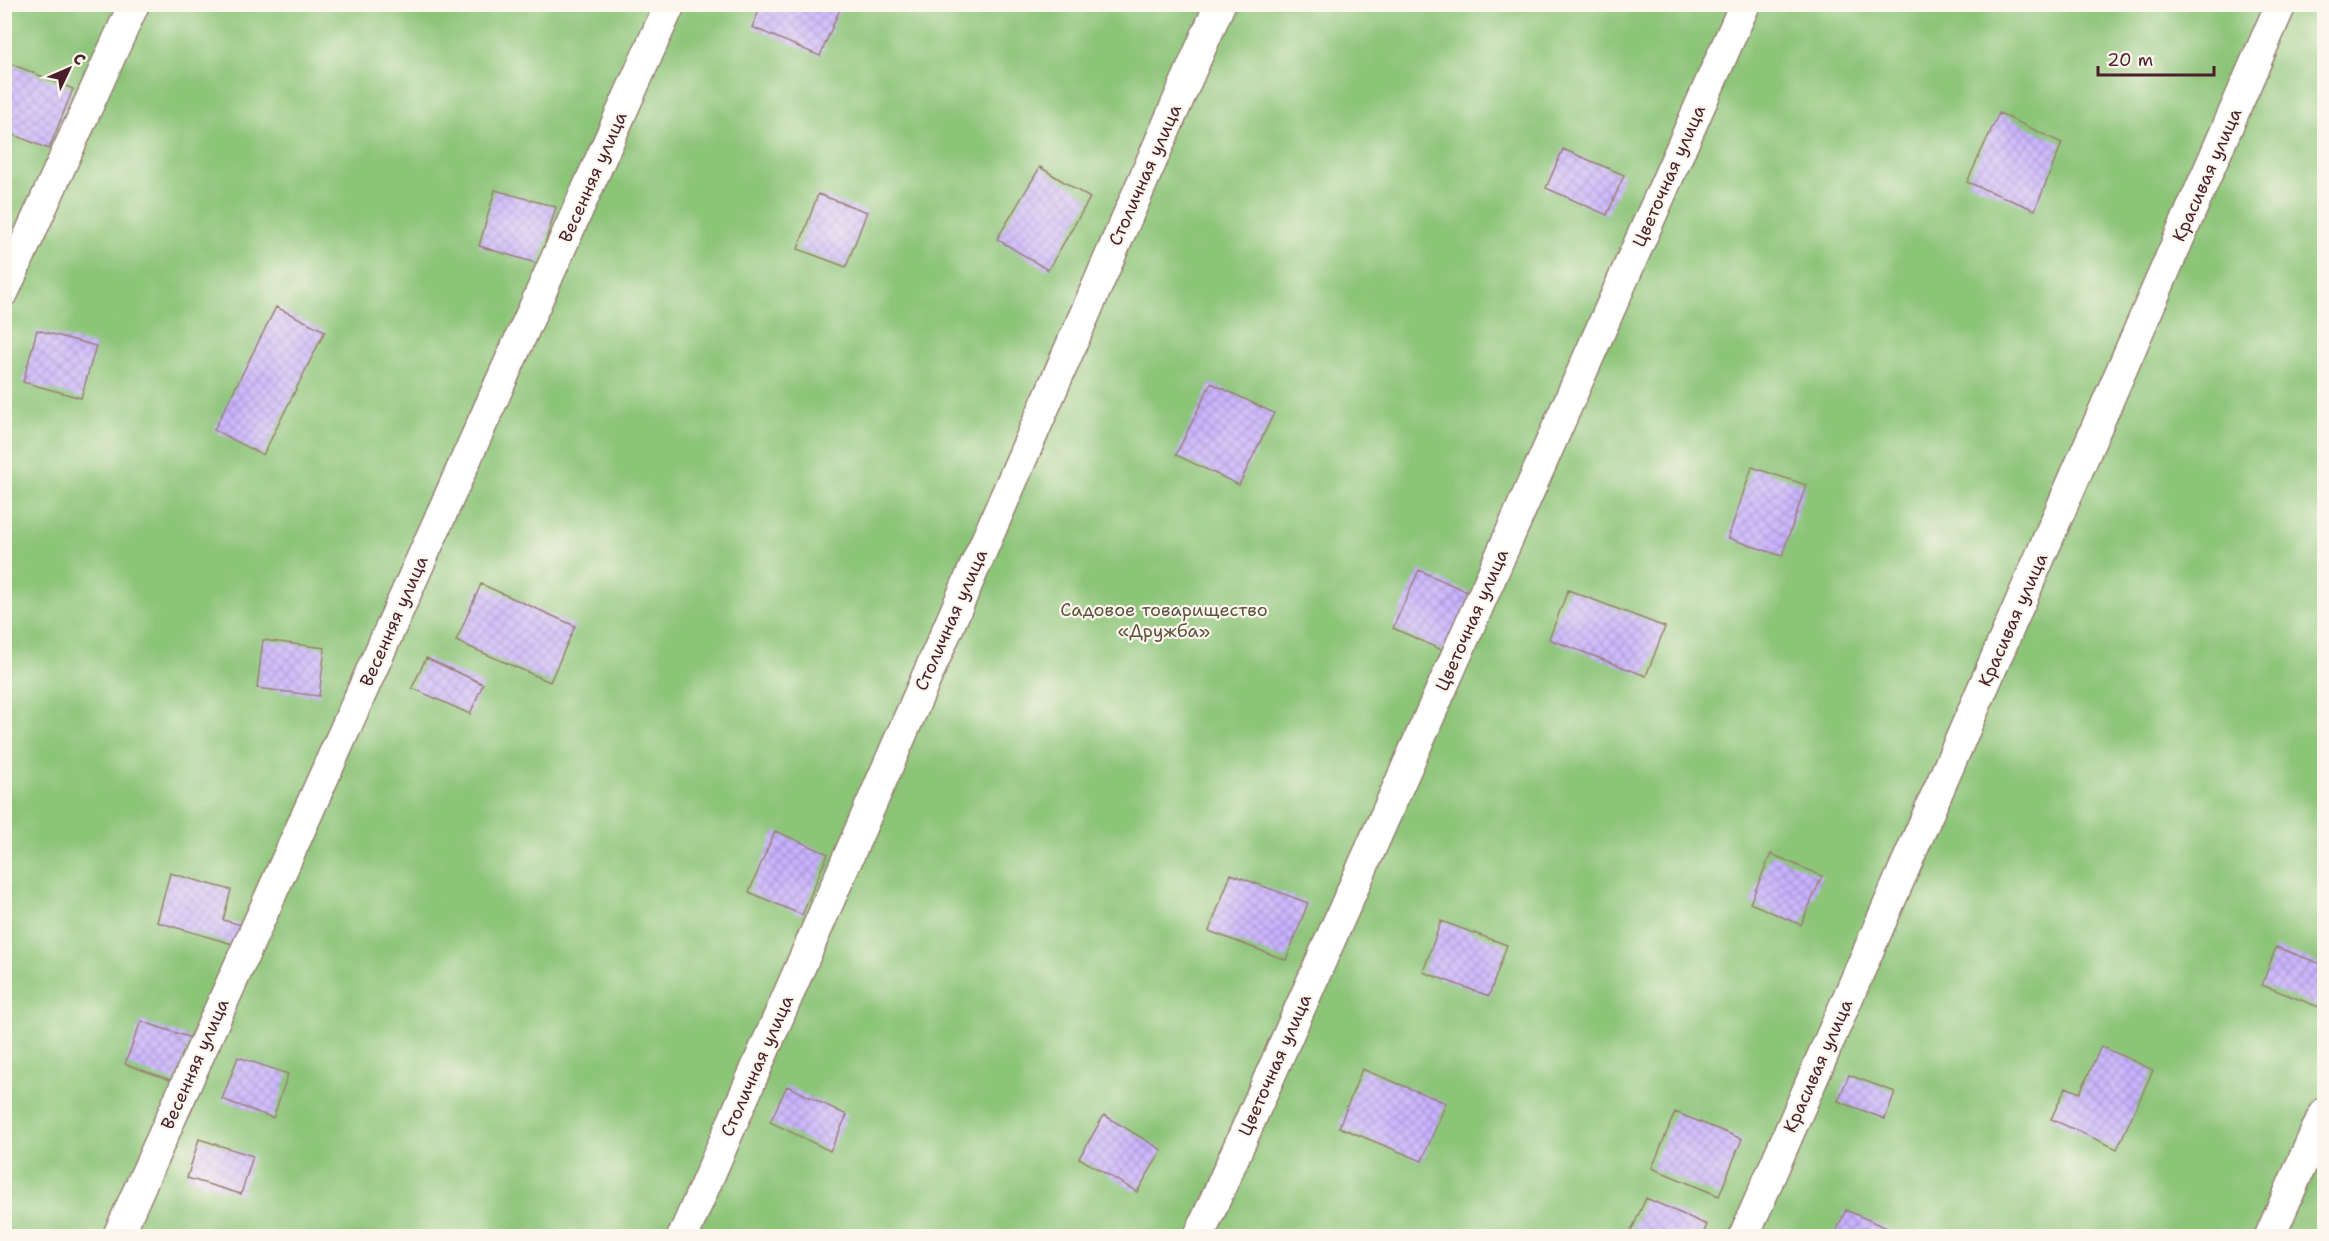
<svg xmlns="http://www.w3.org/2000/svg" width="2329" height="1241" viewBox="0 0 2329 1241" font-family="'Shantell Sans',sans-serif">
<defs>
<pattern id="building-cross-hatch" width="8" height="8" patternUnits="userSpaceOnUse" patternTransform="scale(1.5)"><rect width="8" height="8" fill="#c9b3fe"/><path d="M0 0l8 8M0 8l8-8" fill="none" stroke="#a591ce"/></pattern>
</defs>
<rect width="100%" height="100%" fill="#fbf7ec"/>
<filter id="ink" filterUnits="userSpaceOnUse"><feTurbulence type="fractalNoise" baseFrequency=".0167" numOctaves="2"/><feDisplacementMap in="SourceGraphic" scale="12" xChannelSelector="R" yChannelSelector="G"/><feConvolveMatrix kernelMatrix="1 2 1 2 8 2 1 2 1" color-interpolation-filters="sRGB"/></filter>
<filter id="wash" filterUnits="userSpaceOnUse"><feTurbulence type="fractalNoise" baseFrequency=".008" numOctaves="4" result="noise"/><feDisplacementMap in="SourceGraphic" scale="24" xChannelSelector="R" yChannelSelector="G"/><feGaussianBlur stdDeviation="1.35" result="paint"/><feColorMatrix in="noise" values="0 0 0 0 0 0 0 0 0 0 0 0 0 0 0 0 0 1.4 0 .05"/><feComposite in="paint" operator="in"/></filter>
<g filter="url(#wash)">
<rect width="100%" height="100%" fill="#e8e1be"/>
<path fill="#8cc478" stroke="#6b7252" stroke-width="1.5" d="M5,5h2319v1231h-2319z"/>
<g id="blocks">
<path fill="url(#building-cross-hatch)" d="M762,4h80l-22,52 -68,-29z
M4,61l69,28 -24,60 -45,-18z
M1999,113l63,30 -27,67 -68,-28z
M1563,149l61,26 -17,40 -61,-27z
M1040,167l50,31 -42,72 -51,-31z
M495,190l61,17 -17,57 -60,-18z
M818,194l49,18 -21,55 -48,-18z
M276,307l49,24 -62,124 -49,-25z
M37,330l59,16 -15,52 -58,-16z
M1211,383l63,30 -35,72 -63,-30z
M1752,467l54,18 -24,71 -54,-18z
M1419,570l53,24 -26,58 -53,-24z
M481,584l94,42 -25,56 -94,-41z
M1568,590l97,37 -19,49 -97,-37z
M263,640l62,8 -6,48 -62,-8z
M426,658l57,26 -13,30 -58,-26z
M775,831l53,23 -26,61 -53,-23z
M1771,854l51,22 -21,49 -51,-22z
M170,873l61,17 -8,30 26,7 -6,20 -86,-25z
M1231,874l77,29 -22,57 -77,-29z
M1441,921l66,24 -18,51 -66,-24z
M2276,947l48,18v44l-62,-24z
M141,1021l50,17 -15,44 -51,-18z
M2101,1046l52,24 -36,79 -66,-30 15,-32 14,6z
M238,1057l50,17 -15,44 -51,-19z
M1362,1069l84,34 -24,58 -83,-34z
M1849,1075l46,17 -10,27 -47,-18z
M787,1086l60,29 -17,36 -60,-29z
M1675,1112l67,27 -23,57 -67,-28z
M1104,1115l58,35 -25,42 -58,-34z
M199,1139l54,17 -12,38 -54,-16z
M1646,1198l61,27 -5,11h-73z
M1846,1210l59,26h-71z"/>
</g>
</g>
<g filter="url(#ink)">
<use href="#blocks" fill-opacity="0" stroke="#998074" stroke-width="1.5"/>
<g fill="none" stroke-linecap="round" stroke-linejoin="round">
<defs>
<path id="minor" d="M4,291l130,-287
M118,1236l552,-1232
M683,1236l537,-1232
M1199,1236l546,-1232
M1744,1236l537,-1232
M2270,1236l54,-123"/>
</defs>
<use href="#minor" stroke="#998074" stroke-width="33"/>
<use href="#minor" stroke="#fff" stroke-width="30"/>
</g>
</g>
<g text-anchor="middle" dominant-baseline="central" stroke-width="4.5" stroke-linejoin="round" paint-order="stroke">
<g font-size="18" fill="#4a1f2b" stroke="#fbf7ec">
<text transform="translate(1145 175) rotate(-66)">Столичная улица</text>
<text transform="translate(2207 175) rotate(-66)">Красивая улица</text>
<text transform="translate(1669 176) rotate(-66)">Цветочная улица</text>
<text transform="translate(593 177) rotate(-66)">Весенняя улица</text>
<text transform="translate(951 620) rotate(-66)">Столичная улица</text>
<text transform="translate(1472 620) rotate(-66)">Цветочная улица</text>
<text transform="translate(2013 620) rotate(-66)">Красивая улица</text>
<text transform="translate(394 621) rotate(-66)">Весенняя улица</text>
<text transform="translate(195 1064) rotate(-66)">Весенняя улица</text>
<text transform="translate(1275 1065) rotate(-66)">Цветочная улица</text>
<text transform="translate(757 1066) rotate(-66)">Столичная улица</text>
<text transform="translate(1818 1066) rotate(-66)">Красивая улица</text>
</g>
<g font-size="18" fill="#5e5142" stroke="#fbf7ec">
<text x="1164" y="610">Садовое товарищество<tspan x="1164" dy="21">«Дружба»</tspan></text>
</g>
</g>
<rect width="2329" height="1241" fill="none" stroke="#fbf7ec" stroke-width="24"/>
<g transform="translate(69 69) rotate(46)" stroke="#fbf7ec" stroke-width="4.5" paint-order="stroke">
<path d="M0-4.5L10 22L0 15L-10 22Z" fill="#4a1f2b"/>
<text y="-9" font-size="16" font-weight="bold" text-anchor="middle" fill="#4a1f2b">С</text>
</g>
<path d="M2098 66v9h116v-9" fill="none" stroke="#4a1f2b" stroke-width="3"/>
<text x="2107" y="66" font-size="18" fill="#4a1f2b" stroke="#fbf7ec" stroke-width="4.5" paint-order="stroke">20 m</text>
</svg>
